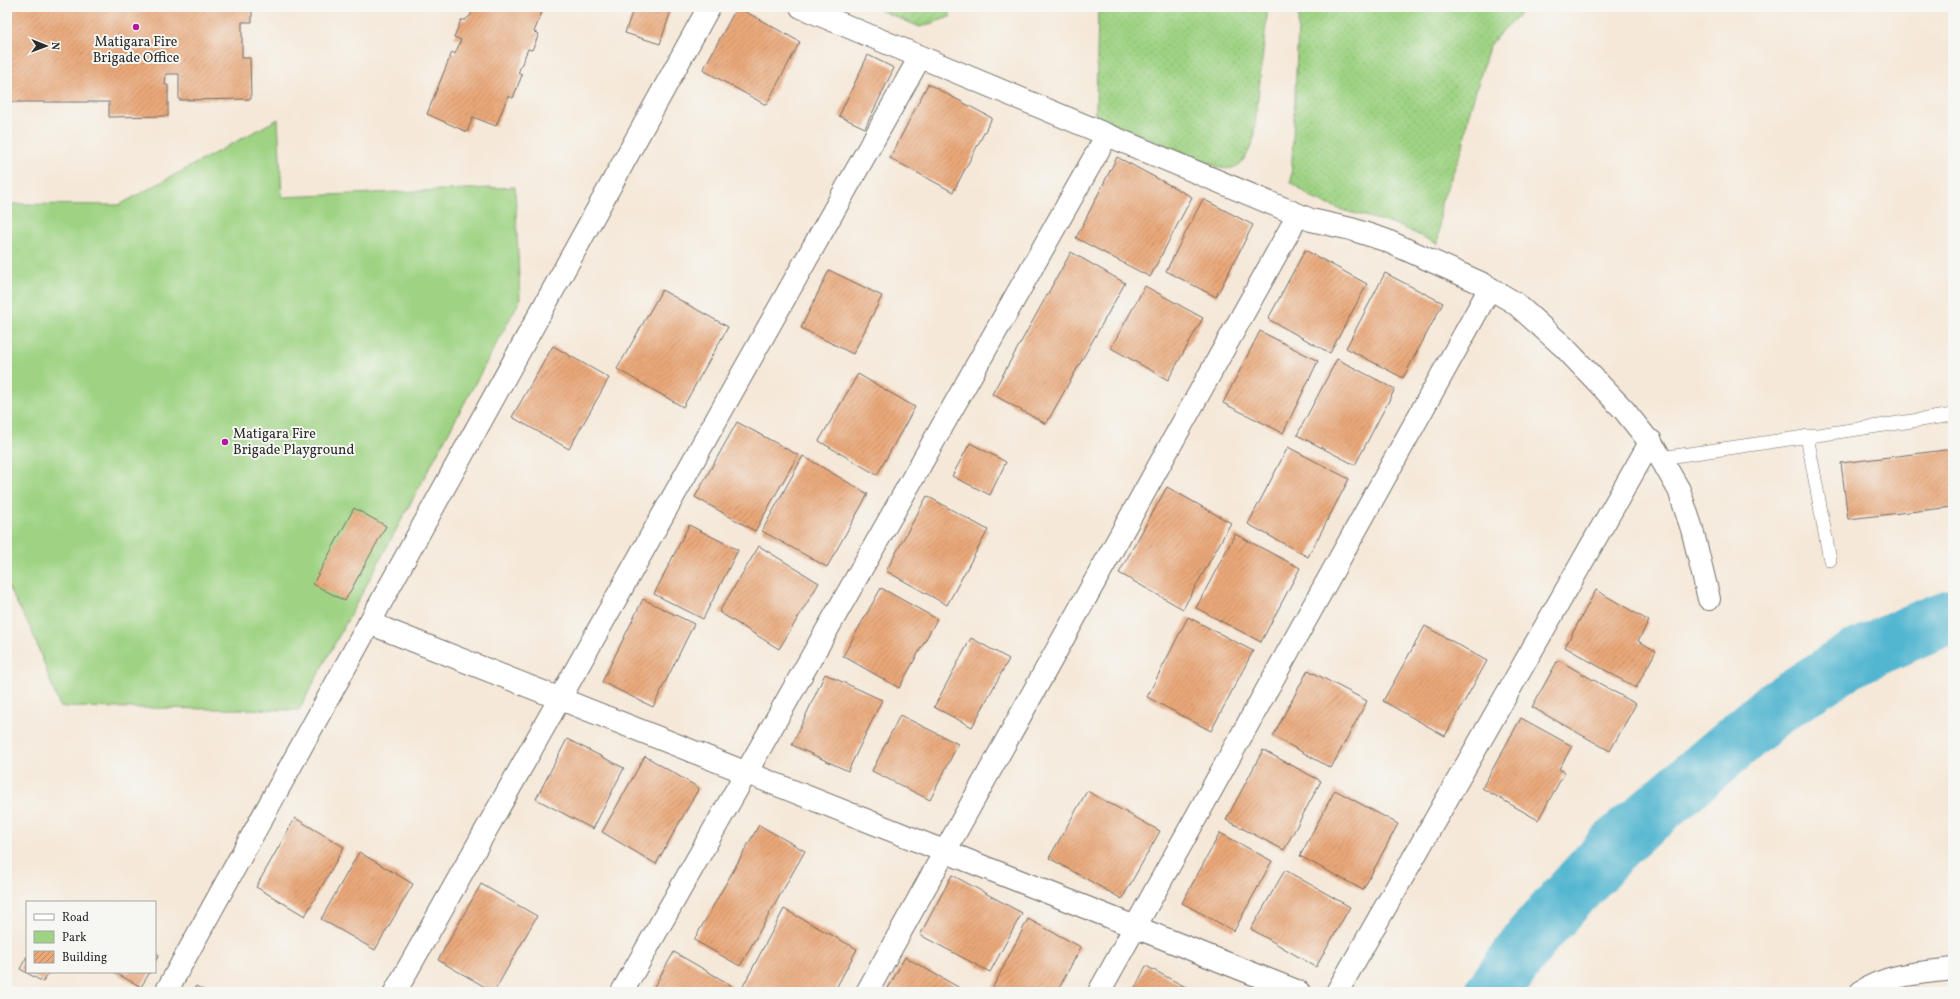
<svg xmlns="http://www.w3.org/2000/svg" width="1960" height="999" viewBox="0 0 1960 999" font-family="Vollkorn,serif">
<defs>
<pattern id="grass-dots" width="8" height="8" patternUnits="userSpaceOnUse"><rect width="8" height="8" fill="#9fd383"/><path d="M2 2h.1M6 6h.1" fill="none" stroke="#89b571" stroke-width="1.8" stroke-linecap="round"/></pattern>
<pattern id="garden-furrows" width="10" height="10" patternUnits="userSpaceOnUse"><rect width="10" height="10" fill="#9fd383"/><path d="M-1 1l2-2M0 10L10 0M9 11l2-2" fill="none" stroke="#89b571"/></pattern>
<pattern id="building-hatch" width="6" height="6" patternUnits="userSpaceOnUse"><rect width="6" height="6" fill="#eaa879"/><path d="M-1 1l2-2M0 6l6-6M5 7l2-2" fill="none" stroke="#be8963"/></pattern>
</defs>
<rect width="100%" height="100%" fill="#f6f6f2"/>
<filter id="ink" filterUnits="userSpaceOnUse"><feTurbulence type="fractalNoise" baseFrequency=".025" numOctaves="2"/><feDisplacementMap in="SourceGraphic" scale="8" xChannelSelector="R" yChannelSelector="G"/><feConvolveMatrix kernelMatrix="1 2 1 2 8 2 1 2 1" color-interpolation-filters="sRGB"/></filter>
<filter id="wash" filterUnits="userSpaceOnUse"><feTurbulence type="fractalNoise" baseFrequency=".012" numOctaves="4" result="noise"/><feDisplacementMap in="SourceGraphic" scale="16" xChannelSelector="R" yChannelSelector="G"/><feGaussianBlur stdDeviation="0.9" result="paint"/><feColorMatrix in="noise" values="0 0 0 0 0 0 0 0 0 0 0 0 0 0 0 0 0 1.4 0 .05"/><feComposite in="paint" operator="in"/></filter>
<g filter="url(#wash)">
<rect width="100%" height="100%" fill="#f5e8d8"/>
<path fill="url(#grass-dots)" stroke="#657f57" d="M1098,7h170l-15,135c-7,15 -13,30 -32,26l-127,-52 2,-9z
M1299,7h228l-27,26 -11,14 -21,70 -5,30 -22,56 -3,41 -41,-19 -55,-15 -28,-11 -23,-17z"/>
<path fill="#9fd383" stroke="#657f57" d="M278,119l4,78 233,-10 5,113 -221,410 -239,-3 -28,-76 -25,-46v-381l112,1z"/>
<path fill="url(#garden-furrows)" stroke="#657f57" d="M872,7h78v10l-30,10z"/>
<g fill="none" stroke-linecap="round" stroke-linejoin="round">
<path stroke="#52b6d0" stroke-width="55" d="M1493,992l39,-55 84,-93 162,-138 76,-48 79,-35 20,-7"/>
</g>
<g id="blocks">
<path fill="url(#building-hatch)" d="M7,7h245v15h-10v36h8l1,41 -72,1v-26h-13l-1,11h3v31l-59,1v-15h-102z
M471,7h73l-10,25 5,2 -7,16 -4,-1 -10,24 4,2 -9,23 -5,-2 -12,30 -23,-9 -6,15 -40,-18 25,-62 3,2 6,-14 -7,-3 7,-17h4l6,-5z
M634,7h38l-12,37 -35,-11z
M737,7l63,35 -34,63 -63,-35z
M868,55l26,13 -29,60 -26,-12z
M928,84l64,34 -39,74 -63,-34z
M1117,157l75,40 -42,80 -74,-39z
M1203,199l50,26 -37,72 -50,-26z
M1305,250l62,34 -37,69 -62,-34z
M1071,252l54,31 -79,141 -54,-30z
M829,270l53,26 -29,58 -52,-26z
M1385,273l58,30 -40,75 -57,-30z
M1145,286l58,32 -35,62 -57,-32z
M662,290l66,37 -45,80 -66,-38z
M1260,331l58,30 -35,72 -60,-30z
M553,346l56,32 -40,71 -57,-32z
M1337,359l58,30 -40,76 -58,-30z
M858,374l57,33 -38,68 -58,-34z
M737,422l61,33 -43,76 -60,-34z
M970,443l36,19 -16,33 -38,-19z
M1288,447l61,32 -41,78 -60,-33z
M1953,449v58l-105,12 -7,-56z
M803,456l65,38 -41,73 -65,-36z
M1167,487l64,36 -48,86 -64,-36z
M927,496l61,34 -41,75 -61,-34z
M354,508l32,18 -41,75 -32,-17z
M689,525l49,25 -35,69 -49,-25z
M1235,534l65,34 -39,74 -65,-34z
M759,546l60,37 -40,66 -60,-37z
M881,588l56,31 -38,69 -56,-32z
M1596,590l53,31 -11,20 18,10 -20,37 -71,-41z
M643,599l51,25 -41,83 -51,-25z
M1188,617l65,34 -42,80 -64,-34z
M1425,626l62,35 -42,75 -62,-35z
M971,638l38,21 -37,68 -38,-20z
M1558,660l78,44 -26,47 -78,-44z
M1308,670l59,31 -36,67 -58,-32z
M825,674l57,26 -34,71 -56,-26z
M900,715l58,29 -28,56 -58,-29z
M1521,718l51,28 -13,23 6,3 -27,48 -56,-32z
M567,739l57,29 -31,61 -57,-30z
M1263,750l58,31 -37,69 -58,-30z
M645,756l54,32 -43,76 -54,-32z
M1335,790l63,34 -35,66 -63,-34z
M1087,791l73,40 -38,68 -73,-41z
M295,818l49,29 -39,69 -49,-29z
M759,825l46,26 -65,115 -46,-26z
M1220,833l52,28 -38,70 -52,-28z
M359,852l54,32 -38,66 -54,-31z
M1285,870l65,37 -34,60 -65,-38z
M952,875l70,38 -32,59 -70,-37z
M481,884l56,32 -43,76 -56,-32z
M784,909l73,40 -23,43h-88l-5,-2z
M1028,919l53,28 -24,45h-59l-6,-3z
M155,952l4,3 -4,7z
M674,952l57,33 -3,7h-77z
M27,956v16h22l-6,10 -23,-13z
M905,957l62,35h-81z
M1146,966l49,26h-62z
M114,972h36l-9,15z
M196,986l11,6h-14z
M1953,989v3h-13v-1z"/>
</g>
</g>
<g filter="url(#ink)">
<use href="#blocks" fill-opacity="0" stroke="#726d68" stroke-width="1"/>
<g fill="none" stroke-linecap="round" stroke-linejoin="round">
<defs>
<path id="service" d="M1807,436l23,124
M1661,458l292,-43"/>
<path id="minor" d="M801,7l510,213 40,9 34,11 98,44 32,19 49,44 60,63 32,40 23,40 13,39 17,70
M369,623l930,369
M166,992l543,-985
M395,992l525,-935
M622,992l485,-857
M867,992l431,-777
M1099,992l391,-704
M1337,992l314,-551
M1861,992c27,-18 60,-19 92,-23"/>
</defs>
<use href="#service" stroke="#726d68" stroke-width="14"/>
<use href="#minor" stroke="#726d68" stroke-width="24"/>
<use href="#service" stroke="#fff" stroke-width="13"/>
<use href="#minor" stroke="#fff" stroke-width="22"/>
</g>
</g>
<g fill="#b5179e" stroke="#f6f6f2" stroke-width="1.5">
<circle cx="136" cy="27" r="4"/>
<circle cx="225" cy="442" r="4"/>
</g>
<g text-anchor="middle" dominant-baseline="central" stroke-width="4" stroke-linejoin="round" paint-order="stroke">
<g font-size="14" fill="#2b2b2b" stroke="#f6f6f2">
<text x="136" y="42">Matigara Fire<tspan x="136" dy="16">Brigade Office</tspan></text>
<text x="233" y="434" text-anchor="start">Matigara Fire<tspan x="233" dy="16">Brigade Playground</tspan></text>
</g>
</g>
<rect width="1960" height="999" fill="none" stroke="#f6f6f2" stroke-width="24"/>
<rect x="26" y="901" width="130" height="72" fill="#f6f6f2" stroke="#a5a5a2"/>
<rect x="34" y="914" width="20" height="6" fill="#ffffff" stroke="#a5a5a2"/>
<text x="62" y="921" font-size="12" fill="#2b2b2b">Road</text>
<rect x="34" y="931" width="20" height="12" fill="#9fd383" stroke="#a5a5a2"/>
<text x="62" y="941" font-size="12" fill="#2b2b2b">Park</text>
<rect x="34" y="951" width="20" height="12" fill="url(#building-hatch)" stroke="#a5a5a2"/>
<text x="62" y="961" font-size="12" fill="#2b2b2b">Building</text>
<g transform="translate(46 46) rotate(91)" stroke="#f6f6f2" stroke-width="3" paint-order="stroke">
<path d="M0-3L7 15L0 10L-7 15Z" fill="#2b2b2b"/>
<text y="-6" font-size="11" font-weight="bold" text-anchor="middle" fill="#2b2b2b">N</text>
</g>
</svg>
